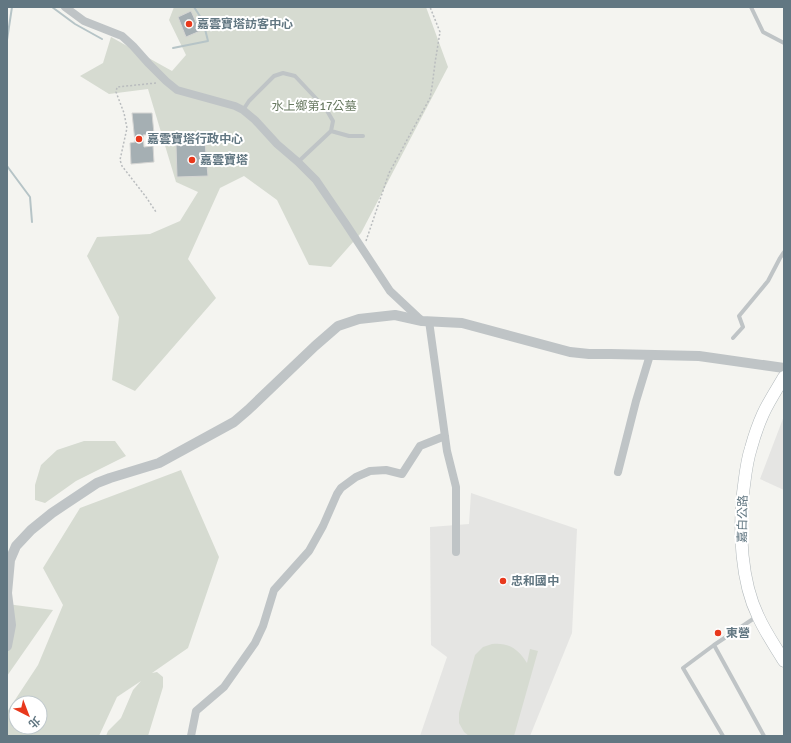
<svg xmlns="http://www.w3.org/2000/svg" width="791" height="743" viewBox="0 0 791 743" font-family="Signika,'Noto Sans TC',sans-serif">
<rect width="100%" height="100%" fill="#f4f4f0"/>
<path fill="#e5e5e3" d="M784,416v74l-24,-11z
M471,493l106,36 -5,104 -42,103h-110l27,-79 -16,-12 -1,-118 39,-3z"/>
<path fill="#d6dbd1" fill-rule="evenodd" d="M174,7h252l22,60 -87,166 -30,34 -22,-2 -32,-65 -33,-24 -24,12 -32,71 28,39 -81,93 -23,-11 7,-63 -32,-61 10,-19 53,-3 30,-13 18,-29 -22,-10 -28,-93 -39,5 -29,-18 23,-13 8,-26 61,34 14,-16 -17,-35z
M84,441h31l11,15 -50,25 -31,22 -10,-3v-15l6,-20 16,-15z
M181,470l38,87 -31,91 -36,25 5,-1 6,5v10l-15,49h-42l2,-5 13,-13 12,-28 8,-9 -24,16 -18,39h-92v-24l31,-47 25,-60 -20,-37 37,-60zM16,703h24v24h-24z
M7,604l46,6 -46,66z
M492,644c17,-2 27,6 35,19l3,-14 8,2 -24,85h-45l-5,-4 -5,-9v-10l16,-58 8,-8z"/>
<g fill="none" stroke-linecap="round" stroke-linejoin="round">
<path stroke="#b6c4c7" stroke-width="2" d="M52,7l23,17 27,15
M7,40l5,-33
M173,48l35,-7 -5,-20 -9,-14
M7,166l23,31 2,25"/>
</g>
<path fill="#a5afb3" stroke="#d5d5d3" d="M191,11l9,20 -14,6 -8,-20z
M132,113h20l2,21 -11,1 1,12 9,-1 1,16 -23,2 -1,-21 5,-1z
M205,142l3,34 -31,1 -1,-32z"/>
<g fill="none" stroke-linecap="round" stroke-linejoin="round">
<defs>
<path id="secondary" d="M784,377c-7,12 -15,24 -21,37 -5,11 -9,23 -12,34 -5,15 -6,31 -8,45 -4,39 -2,88 15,123 7,16 17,30 26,45"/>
</defs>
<use href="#secondary" stroke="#b1b8bb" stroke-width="13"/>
<path stroke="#b9bcbe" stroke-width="1.5" stroke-dasharray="2 2" stroke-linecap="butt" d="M156,83l-39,4 -1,5 8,21 3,15 -7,32 2,6 24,31 10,15
M366,241l23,-68 41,-75 2,-11 3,-24 5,-31 -10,-25"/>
<path stroke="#bfc4c6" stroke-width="4" d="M751,7l12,25 21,11
M243,110l6,-9 25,-25 9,-3 12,3 31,33 7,12 -2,10 -33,31
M331,131l18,5h14
M733,338l10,-11 -4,-11 29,-35 12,-23 4,-6
M756,617l-42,28 50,91
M714,645l-31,23 40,68"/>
<path stroke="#bfc4c6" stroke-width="8" d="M65,7l19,14 38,15 11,10 16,18 17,17 11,9 58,16 8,4 12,10 22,24 21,18 18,18 30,44 44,67 32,30
M429,321l18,130 9,36v65
M618,472l18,-71 14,-46
M191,736l5,-25 28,-24 31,-44 8,-17 11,-36 35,-39 14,-25 14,-32 4,-6 15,-11 14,-6 16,-1 16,4 18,-28 25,-10"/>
<path stroke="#bfc4c6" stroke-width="10" d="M7,646l4,-21 -4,-32 3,-33 6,-14 15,-16 21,-17 45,-30 13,-5 49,-15 75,-41 14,-12 67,-64 23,-20 21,-7 36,-4 27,6 40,2 108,29 19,2h22l88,2 85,12"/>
<use href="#secondary" stroke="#fff" stroke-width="12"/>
</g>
<g fill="#e8381c" stroke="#fff" stroke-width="1.5">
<circle cx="189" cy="24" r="4"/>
<circle cx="139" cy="139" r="4"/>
<circle cx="192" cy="160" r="4"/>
<circle cx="503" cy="581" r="4"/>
<circle cx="718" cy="633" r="4"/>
</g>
<g text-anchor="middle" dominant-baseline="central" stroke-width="4" stroke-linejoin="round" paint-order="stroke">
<g font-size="12" font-weight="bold" fill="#627782" stroke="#fff" text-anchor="start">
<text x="197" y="24">嘉雲寶塔訪客中心</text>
<text x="147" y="139">嘉雲寶塔行政中心</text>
<text x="200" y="160">嘉雲寶塔</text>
<text x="511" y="581">忠和國中</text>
<text x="726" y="633">東營</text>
</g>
<g font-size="12" fill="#687961" stroke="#fff">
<text x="314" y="106">水上鄉第17公墓</text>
</g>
<g font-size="12" fill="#627782" stroke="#fff">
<text transform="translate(743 519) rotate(-89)">嘉白公路</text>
</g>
</g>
<rect width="791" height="743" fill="none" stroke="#627782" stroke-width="16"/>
<g transform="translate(28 715) rotate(138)"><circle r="19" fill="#ffffff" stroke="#c0c9cd"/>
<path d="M0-3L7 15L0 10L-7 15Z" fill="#e8381c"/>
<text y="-6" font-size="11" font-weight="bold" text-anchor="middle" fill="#627782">北</text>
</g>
</svg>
